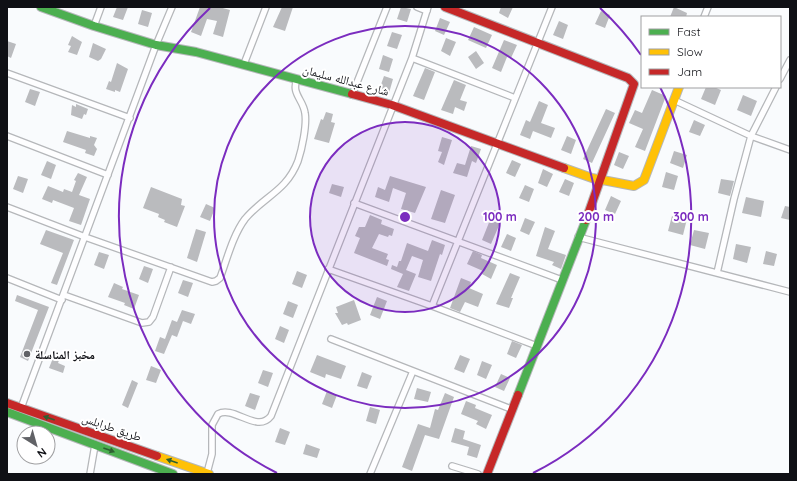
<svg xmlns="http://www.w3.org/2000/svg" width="797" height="481" viewBox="0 0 797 481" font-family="Quicksand,'Noto Naskh Arabic',sans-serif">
<rect width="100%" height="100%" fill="#f9fbfd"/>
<path fill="#babbbe" d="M117,7h11l-5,13 -10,-3z
M200,7h19l11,3 -7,27 -10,-3 4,-13 -10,-2 -6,17 -10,-4z
M282,7h11l-8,24 -12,-4z
M401,7l10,2 -4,13 -10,-3z
M501,7h12l-5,11 -9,-5z
M674,7l13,6 -1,4h-16z
M142,10l10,3 -4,14 -10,-3z
M601,11l9,4 -5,13 -10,-4z
M440,18l10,4 -6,13 -9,-4z
M559,21l9,4 -5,14 -10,-4z
M474,27l18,8 -6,13 -18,-8z
M392,32l10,3 -5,14 -10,-3z
M72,36l10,6 -5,13 -9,-3 3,-6 -3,-1z
M446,38l10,4 -6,14 -9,-5z
M504,40l13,5 -6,13 -4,-1 -6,15 -9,-4z
M7,41l9,3 -5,14 -4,-2z
M93,43l13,6 -5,10 -3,2 -9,-4z
M476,51l8,12 -8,6 -8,-12z
M383,55l10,4 -4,13 -10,-3z
M117,63l11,6 -8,23 -5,-2v2l-9,-3 3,-8 2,1z
M425,68l10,4 -11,28 -11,-4z
M384,76l9,3 -4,14 -10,-3z
M454,80l12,5 -6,15 7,2 -3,9 -9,-4 -2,7 -12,-4z
M706,87h8l7,3 -6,15 -14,-6z
M30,89l10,3 -5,14 -10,-4z
M652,90l14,6 -21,55 -10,-4 8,-18 -14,-6 6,-13 7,3z
M743,95l14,6 -6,15 -14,-6z
M539,101l9,4 -7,18 14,5 -4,10 -18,-7 -3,8 -10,-4 6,-15 4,2z
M76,104l12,5 -2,6 -2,-1 -2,5 -11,-4 1,-10 4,2z
M606,109l9,4 -23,50 -9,-4z
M326,112l7,2 -2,8 4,1 -6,20 -15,-4 7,-20 2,1z
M694,120l11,5 -5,11 -11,-4z
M67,131l23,7v-2l7,2 -3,7 3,4 -3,7 -9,-3 1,-3 -23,-8z
M567,136l9,4 -5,14 -10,-4z
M442,137l10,3 -8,25 -6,-3 4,-10 -4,-1z
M471,146l10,3 -5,14 -4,-2 -5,16 -14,-4 4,-10 8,2z
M674,151l13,4 -4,13 -13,-5z
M619,152l10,4 -6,13 -9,-4z
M512,160l9,4 -6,13 -9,-4z
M47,161l9,4 -5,14 -10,-4z
M543,169l10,5 -6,13 -9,-4z
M666,172l12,4 -4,14 -12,-3z
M78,173l9,4 -8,18 11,4 -9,26 -12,-4 5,-13 -21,-8 -1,3 -10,-4 6,-13 15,6 1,-3 8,3 4,-11 -2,-1z
M18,176l10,3 -5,14 -10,-4z
M390,176l36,11 -11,26 -14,-4 5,-16 -13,-5 -4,14 -14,-5 3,-10 7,3z
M565,179l9,4 -5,13 -10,-4z
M721,179l13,2 -4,15 -12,-3z
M332,184l12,3 -3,10 -12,-4z
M525,185l9,4 -5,13 -10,-4z
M151,187l31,12 -1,6 4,1 -8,21 -13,-5 1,-2 -7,-3 1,-3 -16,-6z
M441,190l14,5 -10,28 -14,-4z
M611,196l10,5 -6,13 -10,-4z
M746,197l18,4 -3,16 -19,-4z
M206,204l9,4 -5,13 -10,-4z
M785,206l5,1v13l-9,-2z
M494,210l10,4 -13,30 -9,-4z
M370,215l12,5 -1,4 13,5 -2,7 -3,-1 -1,2 -9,-3 -7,14 16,6 -2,5 3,1 -2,6 -33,-13 6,-15 -5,-2 4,-9h6z
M672,216l15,3 -4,16 -15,-4z
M525,218l10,4 -6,13 -9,-4z
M545,227l10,4 -7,18 18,6 -5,14 -9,-4 2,-3 -18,-6z
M196,229l10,3 -9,30 -10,-4z
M46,230l28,10 -17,45 -6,-2 12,-30 -23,-9z
M694,230l15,3 -4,16 -15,-4z
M507,234l9,4 -5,13 -10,-4z
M432,240l13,5 -3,10 -2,-1 -9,27 -13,-4 5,-17 -11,-4 -6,14 10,4 -7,17 -12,-4 6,-13 -12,-5 1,-4 5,2 2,-6h2l6,-18 21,8z
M736,244l15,3 -4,16 -14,-4z
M473,251l9,4 -1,3 16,7 -6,14 -9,-5 1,-3 -16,-7z
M766,251l11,3 -3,12 -11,-2z
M99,252l10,3 -5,14 -10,-4z
M144,266l9,3 -5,14 -9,-4z
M297,271l10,4 -5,13 -10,-4z
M510,273l10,4 -9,21h2l-4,10 -13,-4z
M461,278l10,4 -2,6 14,6 -5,13 -13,-5 -5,10 -10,-4z
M183,280l10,3 -5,14 -10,-4z
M114,283l9,4 -1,2 17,6 -5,14 -10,-4 1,-2 -17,-6z
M17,295l32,12 -21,54 -8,-4 18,-47 -23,-9z
M377,297l10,4 -7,18 -10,-4z
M354,300l7,20 -13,5 -1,-2 -5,2 -7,-12h3l-2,-6z
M288,301l10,4 -5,13 -10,-4z
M182,310l13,4 -4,10 -8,-3 -6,16 -5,-2 -8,19 -9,-3 5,-14 5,2 7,-19 5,2z
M280,326l9,4 -5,13 -9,-4z
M512,341l10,4 -6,13 -9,-4z
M55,353l6,2 -3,8 7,3 -2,7 -14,-5z
M317,355l29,11 -5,13 -15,-5 -1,4 -15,-6z
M460,355l10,4 -6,14 -10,-4z
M482,361l10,4 -6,14 -9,-4z
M151,366l10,4 -5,13 -10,-3z
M263,370l10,3 -5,14 -10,-4z
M362,372l10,4 -5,13 -10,-3z
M501,374l9,4 -6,13 -9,-4z
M132,380l6,3 -10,25 -6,-3z
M417,388l14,4 -3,10 -14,-3z
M327,391l10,4 -5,13 -10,-4z
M250,393l10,3 -5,14 -10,-4z
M445,393l9,4 -15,42 -14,-4 -13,36 -10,-4 16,-43 12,4 5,-19 3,1z
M466,401l10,4 -1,3 17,7 -6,14 -10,-5 2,-3 -17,-7z
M370,407l10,3 -4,14 -10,-3z
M280,428l10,4 -5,13 -10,-3z
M455,428l10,3 -2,8 18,6 -4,13 -10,-3 2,-8 -18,-5z
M306,444l14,5 -3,9 -14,-4z"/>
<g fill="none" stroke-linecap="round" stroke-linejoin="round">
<defs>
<path id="street" d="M417,7l10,4
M704,17l4,-10
M94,26l7,-19
M412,58l103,40
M244,64l22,-57
M7,73l123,45
M780,79l10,-19
M352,95l35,-88
M674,100l77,36 39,14
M7,136l101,39
M354,203l208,77
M7,207l78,30 127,45 4,-1 4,-3c7,-19 13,-43 25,-59 19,-23 41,-27 53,-58 4,-12 9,-36 7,-48 -2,-14 -14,-19 -8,-34
M578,237l212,55
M328,269l104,37 105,40
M717,273l17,-74 17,-63 25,-49
M7,278l55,22
M64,295l78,28 7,-1 4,-5 18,-50
M432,306l120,-299
M331,339l180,70
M21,408l135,-363 16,-38
M452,466l26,8
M207,473l5,-19v-29l6,-11c16,-9 39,20 53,2l141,-358 16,-51
M90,474l5,-29
M370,474l43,-103"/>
<path id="fast" d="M41,7l53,19 62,19 40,7 156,42
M518,395l68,-175
M7,412l166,62"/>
<path id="slow" d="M564,168l28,10 42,8 10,-6 35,-93
M157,456l52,18"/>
<path id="jam" d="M445,7l183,71 6,6 -48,136
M352,94l40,11 172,63
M7,403l150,53
M487,474l31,-79"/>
</defs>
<use href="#street" stroke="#b5b7ba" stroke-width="8"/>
<use href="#fast" stroke="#b5b7ba" stroke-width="10"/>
<use href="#slow" stroke="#b5b7ba" stroke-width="10"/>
<use href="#jam" stroke="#b5b7ba" stroke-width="10"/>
<use href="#street" stroke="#fefeff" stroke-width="5.5"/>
<use href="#fast" stroke="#4caf50" stroke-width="8"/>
<use href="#slow" stroke="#ffc107" stroke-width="8"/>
<use href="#jam" stroke="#c62828" stroke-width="8"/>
</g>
<defs><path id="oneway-solid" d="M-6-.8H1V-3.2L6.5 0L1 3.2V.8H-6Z"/></defs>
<g fill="#2e6032">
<use href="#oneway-solid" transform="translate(49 418) rotate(-161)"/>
<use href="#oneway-solid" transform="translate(109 450) rotate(20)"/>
<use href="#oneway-solid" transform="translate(172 461) rotate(-161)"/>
</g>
<circle cx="405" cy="217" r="95" fill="#7b2cbf" fill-opacity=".12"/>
<g fill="none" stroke="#7b2cbf" stroke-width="2">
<circle cx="405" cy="217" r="95"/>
<circle cx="405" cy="217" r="191"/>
<path d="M277 473A286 286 0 0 1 210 8M600 8A286 286 0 0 1 641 55M660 87A286 286 0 0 1 533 473"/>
</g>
<circle fill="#616266" stroke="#fff" stroke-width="1.5" cx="27" cy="354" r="4"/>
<g text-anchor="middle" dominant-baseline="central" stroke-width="4" stroke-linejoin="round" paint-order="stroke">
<g font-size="12" fill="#0f1015" stroke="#fff">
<text transform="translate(346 80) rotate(15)">شارع عبدالله سليمان</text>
<text transform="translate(112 427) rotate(19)">طريق طرابلس</text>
</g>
<g font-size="12" font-weight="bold" fill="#0f1015" stroke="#fff" text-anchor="start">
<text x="35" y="354">مخبز المناسلة</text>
</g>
</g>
<circle cx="405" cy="217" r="6" fill="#7b2cbf" stroke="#fff" stroke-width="2"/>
<g font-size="12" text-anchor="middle" font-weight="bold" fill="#7b2cbf" stroke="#fff" stroke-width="4" stroke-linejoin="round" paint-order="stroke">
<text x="500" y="221">100 m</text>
<text x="596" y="221">200 m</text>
<text x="691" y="221">300 m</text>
</g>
<rect width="797" height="481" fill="none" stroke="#0f1015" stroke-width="16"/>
<rect x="641" y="16" width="140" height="72" fill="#ffffff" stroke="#9f9fa1"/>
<rect x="649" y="29" width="20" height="6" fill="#4caf50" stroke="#9f9fa1"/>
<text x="677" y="36" font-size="12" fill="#0f1015">Fast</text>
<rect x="649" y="49" width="20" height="6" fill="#ffc107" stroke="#9f9fa1"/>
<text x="677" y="56" font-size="12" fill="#0f1015">Slow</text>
<rect x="649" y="69" width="20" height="6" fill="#c62828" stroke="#9f9fa1"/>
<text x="677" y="76" font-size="12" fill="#0f1015">Jam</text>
<g transform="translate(36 445) rotate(143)"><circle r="19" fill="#ffffff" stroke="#9f9fa1"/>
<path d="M0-3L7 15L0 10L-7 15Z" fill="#616266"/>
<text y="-6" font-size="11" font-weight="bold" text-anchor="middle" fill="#0f1015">N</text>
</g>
</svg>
